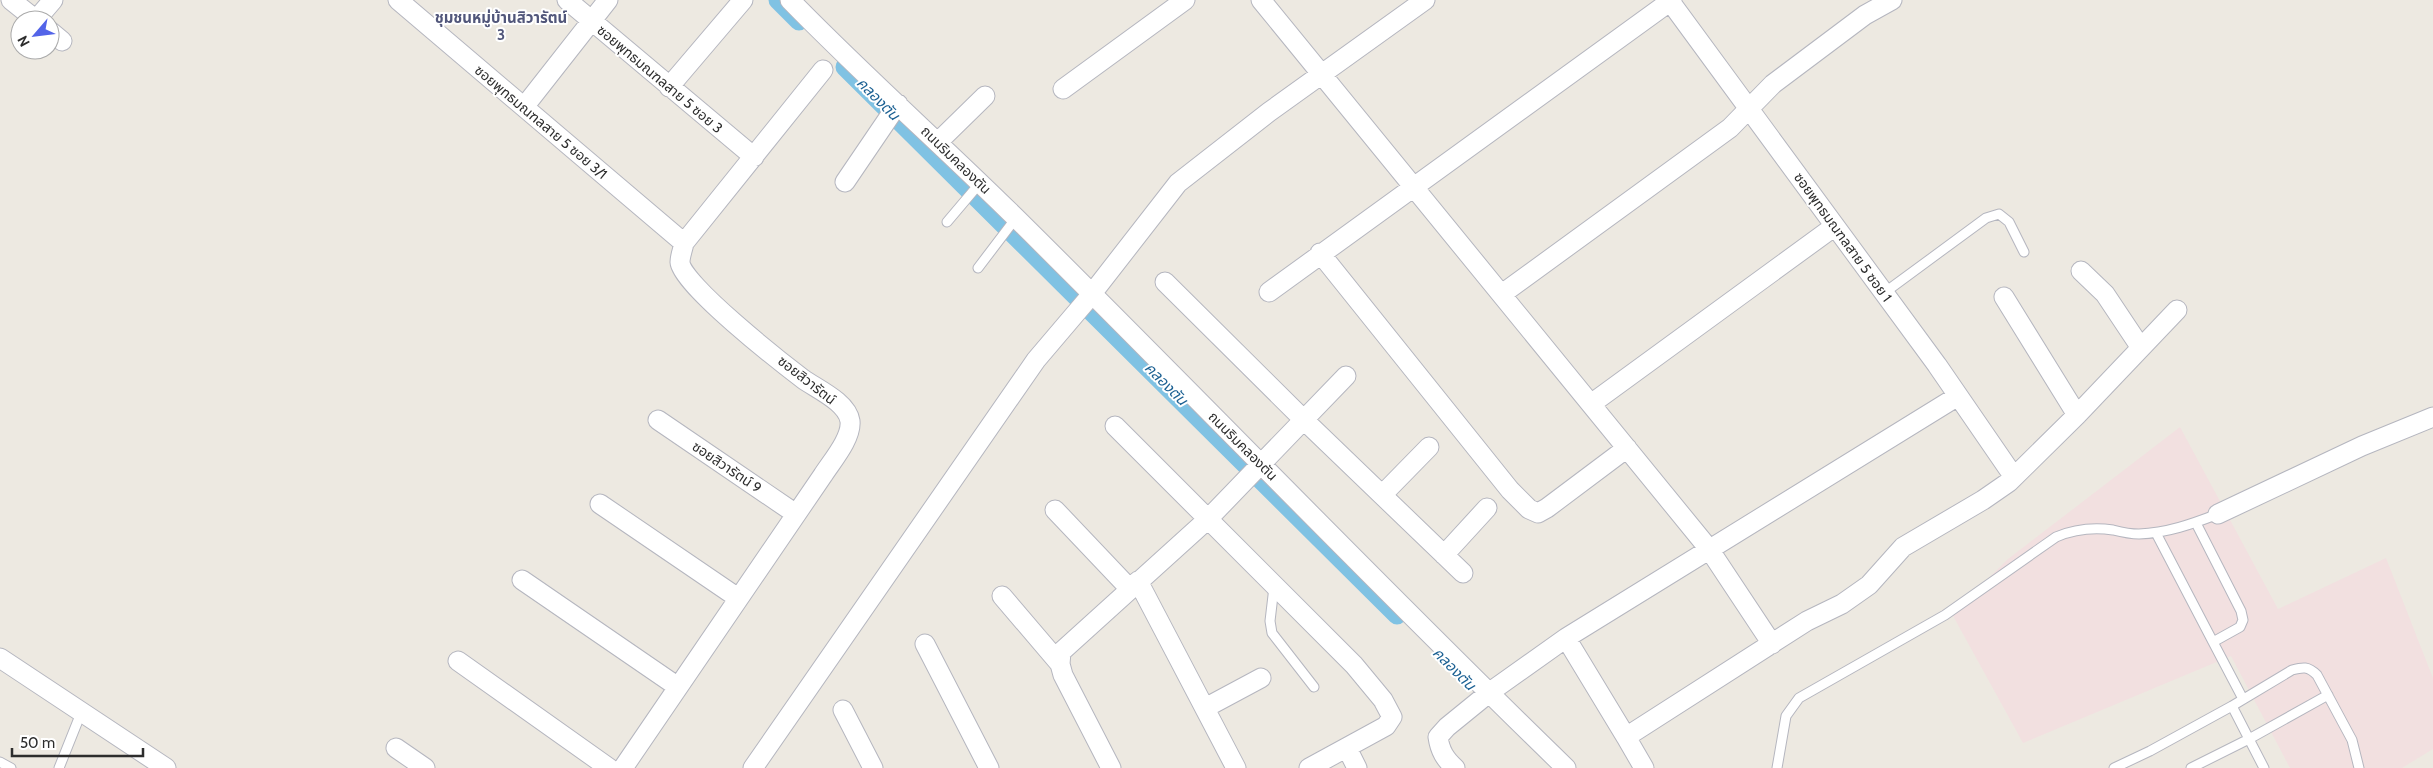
<svg xmlns="http://www.w3.org/2000/svg" width="2433" height="768" viewBox="0 0 2433 768" font-family="Cabin,'Noto Sans Thai',sans-serif">
<rect width="100%" height="100%" fill="#ede9e1"/>
<path fill="#f2e0e0" d="M2180,427l98,182 108,-51 47,120v71l-31,19h-112l-59,-112 -208,87 -71,-129 56,-55z"/>
<g fill="none" stroke-linecap="round" stroke-linejoin="round">
<path stroke="#80c2e3" stroke-width="19" d="M778,0l21,21
M845,67l552,548"/>
<defs>
<path id="lane" d="M947,222l33,-39
M978,268l38,-50
M1884,293l102,-75 13,-4 10,8 15,30
M2156,533l57,109 27,-15 3,-7 -2,-9 -45,-88
M1274,587l-4,34 2,12 42,54
M2213,642l30,57
M2232,706l60,-36c11,-3 16,-4 25,5l35,65 7,28
M0,762l11,6
M59,768l22,-55
M1777,768l9,-52 13,-18 146,-83 111,-78c19,-8 36,-10 57,-7 8,2 18,4 26,4 28,-1 53,-10 79,-20
M2114,768l36,-17 82,-45 17,33 -58,29
M2264,768l-15,-29 79,-44"/>
<path id="street" d="M11,0l25,20
M398,0l286,243
M567,0l187,157
M790,0c73,75 151,144 225,217 185,183 364,370 551,551
M1261,0l448,549 63,95
M1669,0l268,365 77,112
M36,20l17,-20
M50,31l12,10
M669,87l74,-87
M1063,89l122,-89
M524,107l84,-107
M938,142l47,-46
M845,182l53,-78
M1320,253l190,237 19,19 9,4 9,-5 80,-60
M2081,271l24,23 36,54
M1165,282l139,138 159,153
M1269,292l403,-292
M1502,294l228,-166 43,-44 92,-69 27,-15
M2004,297l73,118
M1591,404l244,-178
M658,420l138,94
M1115,426l239,239 29,35 9,17 -6,9 -77,42
M1382,495l47,-48
M600,504l138,94
M1055,510l75,79
M2218,514l144,-68 71,-29
M1444,555l43,-47
M522,580l156,107
M1138,581l98,187
M1002,596l58,68
M1566,638l60,99
M925,644l64,124
M0,658l166,110
M458,661l151,107
M1205,708l56,-30
M843,710l30,58
M396,748l29,20
M1347,748l10,20
M623,768l200,-293c9,-14 29,-37 27,-54 -3,-19 -33,-32 -47,-42 -21,-16 -122,-95 -123,-117 0,-6 3,-13 4,-19l139,-173
M753,768l283,-408 51,-60 91,-117 91,-71 156,-112
M1111,768l-48,-93 -3,-11 1,-12 147,-133 138,-143
M1455,768c-10,-9 -15,-17 -17,-31l9,-10 43,-35 76,-54 392,-242
M1644,768l-18,-31 181,-116 35,-17 27,-19 34,-38 80,-47 26,-18 68,-67 100,-105"/>
</defs>
<use href="#lane" stroke="#b5b6bf" stroke-width="11"/>
<use href="#street" stroke="#b5b6bf" stroke-width="21"/>
<use href="#lane" stroke="#fff" stroke-width="9"/>
<use href="#street" stroke="#fff" stroke-width="19"/>
</g>
<g text-anchor="middle" dominant-baseline="central" stroke-width="4" stroke-linejoin="round" paint-order="stroke">
<g font-size="14" fill="#2d2d2d" stroke="#fff">
<text transform="translate(660 79) rotate(40)">ซอยพุทธมณฑลสาย 5 ซอย 3</text>
<text transform="translate(541 122) rotate(40)">ซอยพุทธมณฑลสาย 5 ซอย 3/1</text>
<text transform="translate(956 160) rotate(44)">ถนนริมคลองตัน</text>
<text transform="translate(1843 237) rotate(54)">ซอยพุทธมณฑลสาย 5 ซอย 1</text>
<text transform="translate(807 380) rotate(38)">ซอยสิวารัตน์</text>
<text transform="translate(1243 446) rotate(45)">ถนนริมคลองตัน</text>
<text transform="translate(727 467) rotate(34)">ซอยสิวารัตน์ 9</text>
</g>
<g font-size="15" font-weight="bold" fill="#51567a" stroke="#fff">
<text x="501" y="18">ชุมชนหมู่บ้านสิวารัตน์<tspan x="501" dy="17">3</tspan></text>
</g>
<g font-size="15" font-style="italic" fill="#1c6193" stroke="#fff">
<text transform="translate(878 99) rotate(45)">คลองตัน</text>
<text transform="translate(1166 384) rotate(45)">คลองตัน</text>
<text transform="translate(1454 669) rotate(45)">คลองตัน</text>
</g>
</g>
<g transform="translate(35 35) rotate(242)"><circle r="24" fill="#ffffff" stroke="#ababab"/>
<path d="M0-4L9 19L0 12L-9 19Z" fill="#5364e8"/>
<text y="-8" font-size="14" font-weight="bold" text-anchor="middle" fill="#2d2d2d">N</text>
</g>
<path d="M12 748v8h131v-8" fill="none" stroke="#2d2d2d" stroke-width="2.5"/>
<text x="20" y="748" font-size="15" fill="#2d2d2d" stroke="#ffffff" stroke-width="4" paint-order="stroke">50 m</text>
</svg>
